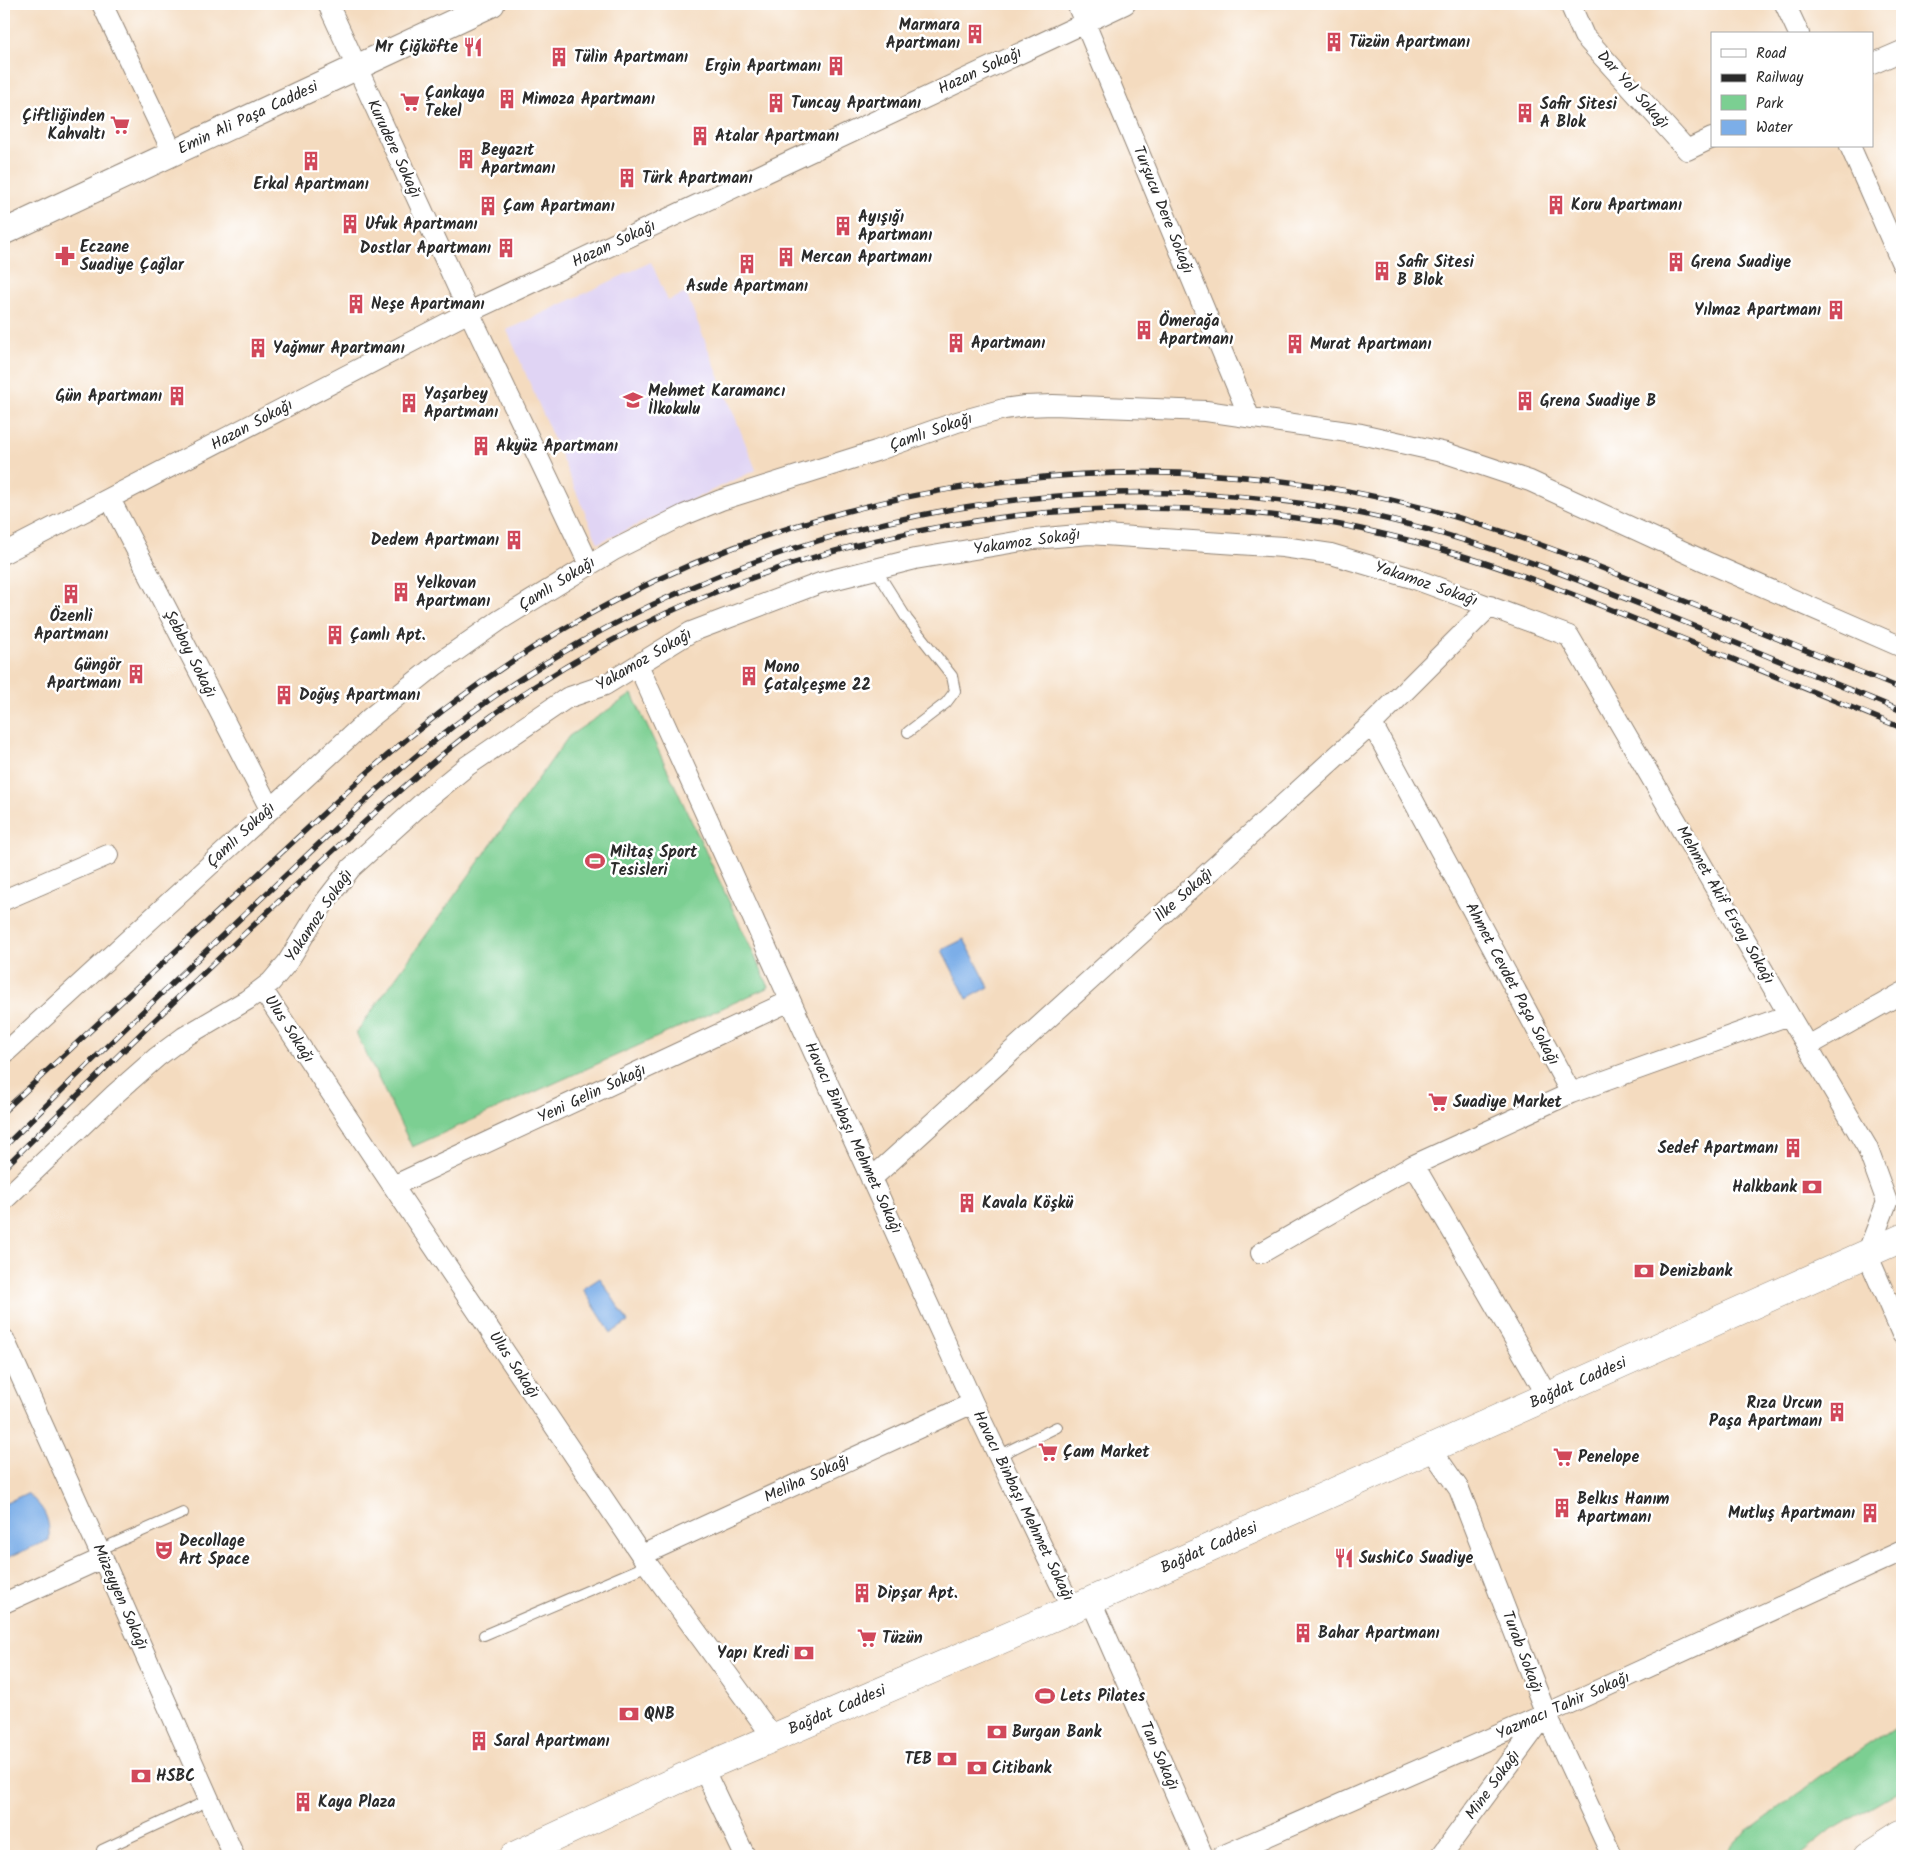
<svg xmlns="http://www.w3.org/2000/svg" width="1906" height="1860" viewBox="0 0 1906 1860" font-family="Kalam,sans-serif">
<rect width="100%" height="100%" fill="#fff"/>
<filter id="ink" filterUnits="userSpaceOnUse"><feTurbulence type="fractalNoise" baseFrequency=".02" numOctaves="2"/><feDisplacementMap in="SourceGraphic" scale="10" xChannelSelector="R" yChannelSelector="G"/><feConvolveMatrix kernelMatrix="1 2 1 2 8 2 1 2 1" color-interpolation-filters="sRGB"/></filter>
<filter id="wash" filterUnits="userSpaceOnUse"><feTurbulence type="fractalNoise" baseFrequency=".0096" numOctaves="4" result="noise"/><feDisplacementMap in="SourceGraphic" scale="20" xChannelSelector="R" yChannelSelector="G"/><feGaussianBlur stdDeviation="1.12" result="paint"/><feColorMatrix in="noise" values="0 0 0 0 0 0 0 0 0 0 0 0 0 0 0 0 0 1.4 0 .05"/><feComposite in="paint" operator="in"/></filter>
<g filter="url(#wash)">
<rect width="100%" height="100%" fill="#f4dbbf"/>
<path fill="#e0d4f4" d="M651,262l17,39 18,-8 70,177 -158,73 -91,-213z"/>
<path fill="#7bcf92" stroke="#537d5e" d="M632,694l137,293 -357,160 -56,-114 213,-297z
M1902,1722v67l-70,41 -32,26h-78l16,-18 86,-64z"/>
<path fill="#7caee8" stroke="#546c8a" d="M964,939l25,48 -22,12 -25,-49z
M600,1278l28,44 -17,11 -28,-44z
M27,1493c17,15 23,24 22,47l-45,19v-55z"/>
</g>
<g filter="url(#ink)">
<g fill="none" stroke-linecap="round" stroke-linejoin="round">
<defs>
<path id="service" d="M875,568l32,51 45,57 3,15 -9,12 -38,29
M998,1456l59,-29
M99,1550l84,-37
M484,1635l164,-70
M102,1850l107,-50"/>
<path id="minor" d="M102,4l71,149
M328,4l141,308 120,252
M1077,4l172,412
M1570,4l14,32 103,114 25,-12
M1785,4l14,30
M1872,64l30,-13
M1850,146l52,118
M110,499l160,310
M4,553l465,-241 656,-308
M638,665l335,738 99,206
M4,900l104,-45
M262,989l131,197 255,379 125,172
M1808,1046l94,-53
M4,1054l366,-336 66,-53 64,-45 114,-70 70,-35 37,-15 155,-49 81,-29 47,-13 21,-3 28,-1 153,6 155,23 85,19 84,28 172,79 200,87
M1571,1093l218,-78
M1414,1165l134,232
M871,1179l501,-455 118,-118
M393,1186l397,-185
M4,1200l111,-106 42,-37 27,-20 63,-37 24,-18 16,-19 37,-60 27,-35 77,-70 39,-32 100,-68 38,-13 86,-53 129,-49 95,-24 119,-20 55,-5 194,13 48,7 84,25 154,57 220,379 78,132 20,55 -20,52 35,80
M1261,1253l153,-88 157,-72 -199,-369
M4,1339l95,211 135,306
M1431,1449l28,40 87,225 66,142
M642,1555l331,-152
M1091,1601l112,255
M4,1603l99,-45
M703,1768l42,88
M1222,1856l324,-142 356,-163
M1441,1856l104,-141"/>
<path id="tertiary" d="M4,232l488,-228"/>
<path id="primary" d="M514,1856l189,-88 369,-159 830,-371
M1868,1856l34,-22"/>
</defs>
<use href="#service" stroke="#908375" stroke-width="12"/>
<use href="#minor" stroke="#908375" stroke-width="22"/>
<use href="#tertiary" stroke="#908375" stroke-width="27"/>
<use href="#primary" stroke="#908375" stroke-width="29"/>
<use href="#service" stroke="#fff" stroke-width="10"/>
<use href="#minor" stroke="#fff" stroke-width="20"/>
<use href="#tertiary" stroke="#fff" stroke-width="25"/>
<use href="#primary" stroke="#fff" stroke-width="28"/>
<defs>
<path id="rail" d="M4,1111l363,-338c77,-68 160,-127 251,-174 246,-127 545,-161 813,-89 82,22 162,54 241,86 77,31 154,62 230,93
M4,1147c87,-86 175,-171 264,-255 66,-62 130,-126 203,-179 249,-182 568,-258 872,-203 114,21 222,64 329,107 77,31 153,63 230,94
M4,1168c95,-94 190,-187 288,-279 66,-61 132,-124 205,-177 201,-144 449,-212 695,-203 61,3 123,9 182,23 103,23 200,62 297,102 77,31 154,62 231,94"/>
</defs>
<use href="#rail" stroke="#2b2b2b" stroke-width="5.5"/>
<use href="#rail" stroke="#fff" stroke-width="4" stroke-dasharray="11" stroke-linecap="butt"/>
</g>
</g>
<defs>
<symbol id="building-bare" viewBox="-9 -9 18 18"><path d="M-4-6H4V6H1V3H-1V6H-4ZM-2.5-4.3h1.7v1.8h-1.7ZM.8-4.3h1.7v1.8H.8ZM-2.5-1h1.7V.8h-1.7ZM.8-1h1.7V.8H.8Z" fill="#d1495b" stroke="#fff" stroke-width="2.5" paint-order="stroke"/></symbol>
<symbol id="restaurant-bare" viewBox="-9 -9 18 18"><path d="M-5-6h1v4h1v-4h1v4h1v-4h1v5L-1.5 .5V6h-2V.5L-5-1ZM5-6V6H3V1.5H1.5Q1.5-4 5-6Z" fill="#d1495b" stroke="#fff" stroke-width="2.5" paint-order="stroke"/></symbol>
<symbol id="supermarket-bare" viewBox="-9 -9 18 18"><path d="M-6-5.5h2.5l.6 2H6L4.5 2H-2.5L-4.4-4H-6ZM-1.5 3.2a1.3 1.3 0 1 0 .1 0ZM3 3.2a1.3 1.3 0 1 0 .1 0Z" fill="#d1495b" stroke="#fff" stroke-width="2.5" paint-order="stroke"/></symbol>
<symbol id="pharmacy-bare" viewBox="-9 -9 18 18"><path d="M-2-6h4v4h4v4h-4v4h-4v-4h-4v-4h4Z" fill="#d1495b" stroke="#fff" stroke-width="2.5" paint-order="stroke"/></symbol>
<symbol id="school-bare" viewBox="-9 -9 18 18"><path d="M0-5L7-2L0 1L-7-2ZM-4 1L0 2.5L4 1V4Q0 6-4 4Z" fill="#d1495b" stroke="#fff" stroke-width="2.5" paint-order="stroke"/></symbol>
<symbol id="stadium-bare" viewBox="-9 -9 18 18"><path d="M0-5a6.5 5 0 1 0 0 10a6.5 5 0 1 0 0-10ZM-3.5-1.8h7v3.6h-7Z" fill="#d1495b" stroke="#fff" stroke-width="2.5" paint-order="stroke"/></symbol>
<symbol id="bank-bare" viewBox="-9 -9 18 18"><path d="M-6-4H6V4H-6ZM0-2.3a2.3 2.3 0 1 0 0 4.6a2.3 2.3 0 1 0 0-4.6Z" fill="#d1495b" stroke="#fff" stroke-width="2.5" paint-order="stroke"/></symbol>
<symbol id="theatre-bare" viewBox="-9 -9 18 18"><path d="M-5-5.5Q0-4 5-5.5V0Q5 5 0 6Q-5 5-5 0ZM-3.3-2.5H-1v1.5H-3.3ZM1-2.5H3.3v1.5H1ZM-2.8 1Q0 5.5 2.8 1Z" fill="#d1495b" stroke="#fff" stroke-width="2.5" paint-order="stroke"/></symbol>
</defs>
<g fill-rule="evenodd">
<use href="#building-bare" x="961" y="20" width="28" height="28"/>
<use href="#building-bare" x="1320" y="28" width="28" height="28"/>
<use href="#restaurant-bare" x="459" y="33" width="28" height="28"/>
<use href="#building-bare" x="545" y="43" width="28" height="28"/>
<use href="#building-bare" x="822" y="52" width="28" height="28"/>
<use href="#building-bare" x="493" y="85" width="28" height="28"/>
<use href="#supermarket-bare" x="396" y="88" width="28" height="28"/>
<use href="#building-bare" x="762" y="89" width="28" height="28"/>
<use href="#building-bare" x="1511" y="99" width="28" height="28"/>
<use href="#supermarket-bare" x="106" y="111" width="28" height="28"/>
<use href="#building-bare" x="686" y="122" width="28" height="28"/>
<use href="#building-bare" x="452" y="145" width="28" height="28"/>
<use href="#building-bare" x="297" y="147" width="28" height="28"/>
<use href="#building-bare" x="613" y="164" width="28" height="28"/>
<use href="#building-bare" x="1542" y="191" width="28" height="28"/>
<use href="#building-bare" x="474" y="192" width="28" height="28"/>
<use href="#building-bare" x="336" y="210" width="28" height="28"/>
<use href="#building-bare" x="829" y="212" width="28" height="28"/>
<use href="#building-bare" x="492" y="234" width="28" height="28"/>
<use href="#pharmacy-bare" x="51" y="242" width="28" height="28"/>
<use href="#building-bare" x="772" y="243" width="28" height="28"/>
<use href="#building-bare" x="1662" y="248" width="28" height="28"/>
<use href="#building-bare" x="733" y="250" width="28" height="28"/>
<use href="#building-bare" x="1368" y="257" width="28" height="28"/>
<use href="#building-bare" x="342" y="290" width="28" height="28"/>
<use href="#building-bare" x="1822" y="296" width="28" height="28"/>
<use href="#building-bare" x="1130" y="316" width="28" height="28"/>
<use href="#building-bare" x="942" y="329" width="28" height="28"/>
<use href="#building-bare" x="1281" y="330" width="28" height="28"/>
<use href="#building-bare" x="244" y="334" width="28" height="28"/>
<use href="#building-bare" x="163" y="382" width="28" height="28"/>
<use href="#school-bare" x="619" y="386" width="28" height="28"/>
<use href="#building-bare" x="1511" y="387" width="28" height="28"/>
<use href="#building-bare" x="395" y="389" width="28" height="28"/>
<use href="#building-bare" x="467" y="432" width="28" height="28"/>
<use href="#building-bare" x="500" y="526" width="28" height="28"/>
<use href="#building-bare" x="387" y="578" width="28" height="28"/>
<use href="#building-bare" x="57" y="580" width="28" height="28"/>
<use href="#building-bare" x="321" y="621" width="28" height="28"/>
<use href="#building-bare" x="122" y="660" width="28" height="28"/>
<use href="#building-bare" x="735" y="662" width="28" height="28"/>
<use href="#building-bare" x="270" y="681" width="28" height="28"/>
<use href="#stadium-bare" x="581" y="847" width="28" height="28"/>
<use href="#supermarket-bare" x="1424" y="1088" width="28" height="28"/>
<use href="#building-bare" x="1779" y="1134" width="28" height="28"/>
<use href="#bank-bare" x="1798" y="1173" width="28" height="28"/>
<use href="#building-bare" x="953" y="1189" width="28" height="28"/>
<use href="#bank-bare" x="1630" y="1257" width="28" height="28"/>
<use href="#building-bare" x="1823" y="1398" width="28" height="28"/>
<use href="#supermarket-bare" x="1034" y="1438" width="28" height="28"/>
<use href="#supermarket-bare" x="1549" y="1443" width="28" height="28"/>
<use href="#building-bare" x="1548" y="1494" width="28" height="28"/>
<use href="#building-bare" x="1856" y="1499" width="28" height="28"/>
<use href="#theatre-bare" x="150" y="1536" width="28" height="28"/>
<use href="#restaurant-bare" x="1330" y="1544" width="28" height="28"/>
<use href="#building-bare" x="848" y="1579" width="28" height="28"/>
<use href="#building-bare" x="1289" y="1619" width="28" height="28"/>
<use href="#supermarket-bare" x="853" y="1624" width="28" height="28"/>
<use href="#bank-bare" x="790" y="1639" width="28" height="28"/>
<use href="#stadium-bare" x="1031" y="1682" width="28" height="28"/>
<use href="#bank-bare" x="615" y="1700" width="28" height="28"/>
<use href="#bank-bare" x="983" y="1718" width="28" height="28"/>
<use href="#building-bare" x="465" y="1727" width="28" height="28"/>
<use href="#bank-bare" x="933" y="1745" width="28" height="28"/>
<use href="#bank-bare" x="963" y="1754" width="28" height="28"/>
<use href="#bank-bare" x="127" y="1762" width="28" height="28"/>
<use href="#building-bare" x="289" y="1788" width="28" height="28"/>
</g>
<g text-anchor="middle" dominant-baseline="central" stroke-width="5" stroke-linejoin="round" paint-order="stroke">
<g font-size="16" font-weight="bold" fill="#2b2b2b" stroke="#fff" text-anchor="start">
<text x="960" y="25" text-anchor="end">Marmara<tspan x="960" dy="18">Apartmanı</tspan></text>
<text x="1349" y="42">Tüzün Apartmanı</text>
<text x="458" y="47" text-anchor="end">Mr Çiğköfte</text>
<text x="574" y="57">Tülin Apartmanı</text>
<text x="821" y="66" text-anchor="end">Ergin Apartmanı</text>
<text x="425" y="93">Çankaya<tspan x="425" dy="18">Tekel</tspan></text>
<text x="522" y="99">Mimoza Apartmanı</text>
<text x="791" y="103">Tuncay Apartmanı</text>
<text x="1540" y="104">Safir Sitesi<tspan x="1540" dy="18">A Blok</tspan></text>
<text x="105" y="116" text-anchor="end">Çiftliğinden<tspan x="105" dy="18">Kahvaltı</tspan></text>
<text x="715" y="136">Atalar Apartmanı</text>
<text x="481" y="150">Beyazıt<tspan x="481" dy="18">Apartmanı</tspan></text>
<text x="642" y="178">Türk Apartmanı</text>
<text x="311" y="184" text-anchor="middle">Erkal Apartmanı</text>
<text x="1571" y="205">Koru Apartmanı</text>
<text x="503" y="206">Çam Apartmanı</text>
<text x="858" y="217">Ayışığı<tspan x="858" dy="18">Apartmanı</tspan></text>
<text x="365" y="224">Ufuk Apartmanı</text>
<text x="80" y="247">Eczane<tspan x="80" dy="18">Suadiye Çağlar</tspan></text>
<text x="491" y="248" text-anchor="end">Dostlar Apartmanı</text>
<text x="801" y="257">Mercan Apartmanı</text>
<text x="1397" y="262">Safir Sitesi<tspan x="1397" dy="18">B Blok</tspan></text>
<text x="1691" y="262">Grena Suadiye</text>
<text x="747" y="286" text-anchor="middle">Asude Apartmanı</text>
<text x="371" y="304">Neşe Apartmanı</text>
<text x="1821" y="310" text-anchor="end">Yılmaz Apartmanı</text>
<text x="1159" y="321">Ömerağa<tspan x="1159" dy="18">Apartmanı</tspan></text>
<text x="971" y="343">Apartmanı</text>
<text x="1310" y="344">Murat Apartmanı</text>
<text x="273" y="348">Yağmur Apartmanı</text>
<text x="648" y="391">Mehmet Karamancı<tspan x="648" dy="18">İlkokulu</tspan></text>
<text x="424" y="394">Yaşarbey<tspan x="424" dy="18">Apartmanı</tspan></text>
<text x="162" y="396" text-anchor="end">Gün Apartmanı</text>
<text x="1540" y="401">Grena Suadiye B</text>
<text x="496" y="446">Akyüz Apartmanı</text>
<text x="499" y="540" text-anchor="end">Dedem Apartmanı</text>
<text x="416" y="583">Yelkovan<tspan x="416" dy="18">Apartmanı</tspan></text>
<text x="71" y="616" text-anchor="middle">Özenli<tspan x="71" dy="18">Apartmanı</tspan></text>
<text x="350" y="635">Çamlı Apt.</text>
<text x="121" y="665" text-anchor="end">Güngör<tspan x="121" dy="18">Apartmanı</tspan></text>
<text x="764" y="667">Mono<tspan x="764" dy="18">Çatalçeşme 22</tspan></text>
<text x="299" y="695">Doğuş Apartmanı</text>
<text x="610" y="852">Miltaş Sport<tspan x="610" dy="18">Tesisleri</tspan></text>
<text x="1453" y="1102">Suadiye Market</text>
<text x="1778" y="1148" text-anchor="end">Sedef Apartmanı</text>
<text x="1797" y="1187" text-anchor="end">Halkbank</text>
<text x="982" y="1203">Kavala Köşkü</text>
<text x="1659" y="1271">Denizbank</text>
<text x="1822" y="1403" text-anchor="end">Rıza Urcun<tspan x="1822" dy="18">Paşa Apartmanı</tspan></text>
<text x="1063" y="1452">Çam Market</text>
<text x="1578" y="1457">Penelope</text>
<text x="1577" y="1499">Belkıs Hanım<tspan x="1577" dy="18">Apartmanı</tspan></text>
<text x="1855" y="1513" text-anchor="end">Mutluş Apartmanı</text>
<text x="179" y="1541">Decollage<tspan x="179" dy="18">Art Space</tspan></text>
<text x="1359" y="1558">SushiCo Suadiye</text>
<text x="877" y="1593">Dipşar Apt.</text>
<text x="1318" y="1633">Bahar Apartmanı</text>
<text x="882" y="1638">Tüzün</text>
<text x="789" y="1653" text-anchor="end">Yapı Kredi</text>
<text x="1060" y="1696">Lets Pilates</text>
<text x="644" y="1714">QNB</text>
<text x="1012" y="1732">Burgan Bank</text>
<text x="494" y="1741">Saral Apartmanı</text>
<text x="932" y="1759" text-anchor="end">TEB</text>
<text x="992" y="1768">Citibank</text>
<text x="156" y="1776">HSBC</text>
<text x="318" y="1802">Kaya Plaza</text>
</g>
<g font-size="16" fill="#2b2b2b" stroke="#fff">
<text transform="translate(980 71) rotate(-25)">Hazan Sokağı</text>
<text transform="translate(1633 90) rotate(48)">Dar Yol Sokağı</text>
<text transform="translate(248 118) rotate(-25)">Emin Ali Paşa Caddesi</text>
<text transform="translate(394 149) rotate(65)">Kurudere Sokağı</text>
<text transform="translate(1163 210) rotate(68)">Turşucu Dere Sokağı</text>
<text transform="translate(614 244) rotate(-25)">Hazan Sokağı</text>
<text transform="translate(252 425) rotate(-28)">Hazan Sokağı</text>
<text transform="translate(931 432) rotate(-19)">Çamlı Sokağı</text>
<text transform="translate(1027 542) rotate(-8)">Yakamoz Sokağı</text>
<text transform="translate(557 584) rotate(-32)">Çamlı Sokağı</text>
<text transform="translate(1426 584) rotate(19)">Yakamoz Sokağı</text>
<text transform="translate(190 654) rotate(63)">Şebboy Sokağı</text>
<text transform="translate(644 660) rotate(-30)">Yakamoz Sokağı</text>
<text transform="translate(241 835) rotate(-43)">Çamlı Sokağı</text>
<text transform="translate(1184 895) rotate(-42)">İlke Sokağı</text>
<text transform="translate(1725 905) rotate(60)">Mehmet Akif Ersoy Sokağı</text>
<text transform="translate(319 916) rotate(-56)">Yakamoz Sokağı</text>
<text transform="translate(1512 984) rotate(62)">Ahmet Cevdet Paşa Sokağı</text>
<text transform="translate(289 1029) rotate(57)">Ulus Sokağı</text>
<text transform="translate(592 1094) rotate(-25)">Yeni Gelin Sokağı</text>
<text transform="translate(853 1138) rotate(65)">Havacı Binbaşı Mehmet Sokağı</text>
<text transform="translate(514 1365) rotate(56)">Ulus Sokağı</text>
<text transform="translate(1578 1383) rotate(-24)">Bağdat Caddesi</text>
<text transform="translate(807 1479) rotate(-25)">Meliha Sokağı</text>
<text transform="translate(1023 1506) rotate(64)">Havacı Binbaşı Mehmet Sokağı</text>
<text transform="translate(1209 1548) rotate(-24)">Bağdat Caddesi</text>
<text transform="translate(120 1597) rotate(66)">Müzeyyen Sokağı</text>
<text transform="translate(1522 1652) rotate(69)">Turab Sokağı</text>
<text transform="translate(1563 1706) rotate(-24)">Yazmacı Tahir Sokağı</text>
<text transform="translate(837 1710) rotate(-23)">Bağdat Caddesi</text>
<text transform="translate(1159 1756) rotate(66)">Tan Sokağı</text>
<text transform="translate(1493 1785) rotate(-54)">Mine Sokağı</text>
</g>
</g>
<rect width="1906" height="1860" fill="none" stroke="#fff" stroke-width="20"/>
<rect x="1711" y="32" width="162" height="115" fill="#ffffff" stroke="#aaaaaa"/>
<rect x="1721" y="49" width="25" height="8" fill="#ffffff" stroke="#aaaaaa"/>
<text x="1756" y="58" font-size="15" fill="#2b2b2b">Road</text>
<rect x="1721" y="74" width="25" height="8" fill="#2b2b2b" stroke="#aaaaaa"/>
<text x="1756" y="82" font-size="15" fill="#2b2b2b">Railway</text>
<rect x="1721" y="95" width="25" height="15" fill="#7bcf92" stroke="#aaaaaa"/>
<text x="1756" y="108" font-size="15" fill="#2b2b2b">Park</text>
<rect x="1721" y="120" width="25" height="15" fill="#7caee8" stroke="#aaaaaa"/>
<text x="1756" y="132" font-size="15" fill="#2b2b2b">Water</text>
</svg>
